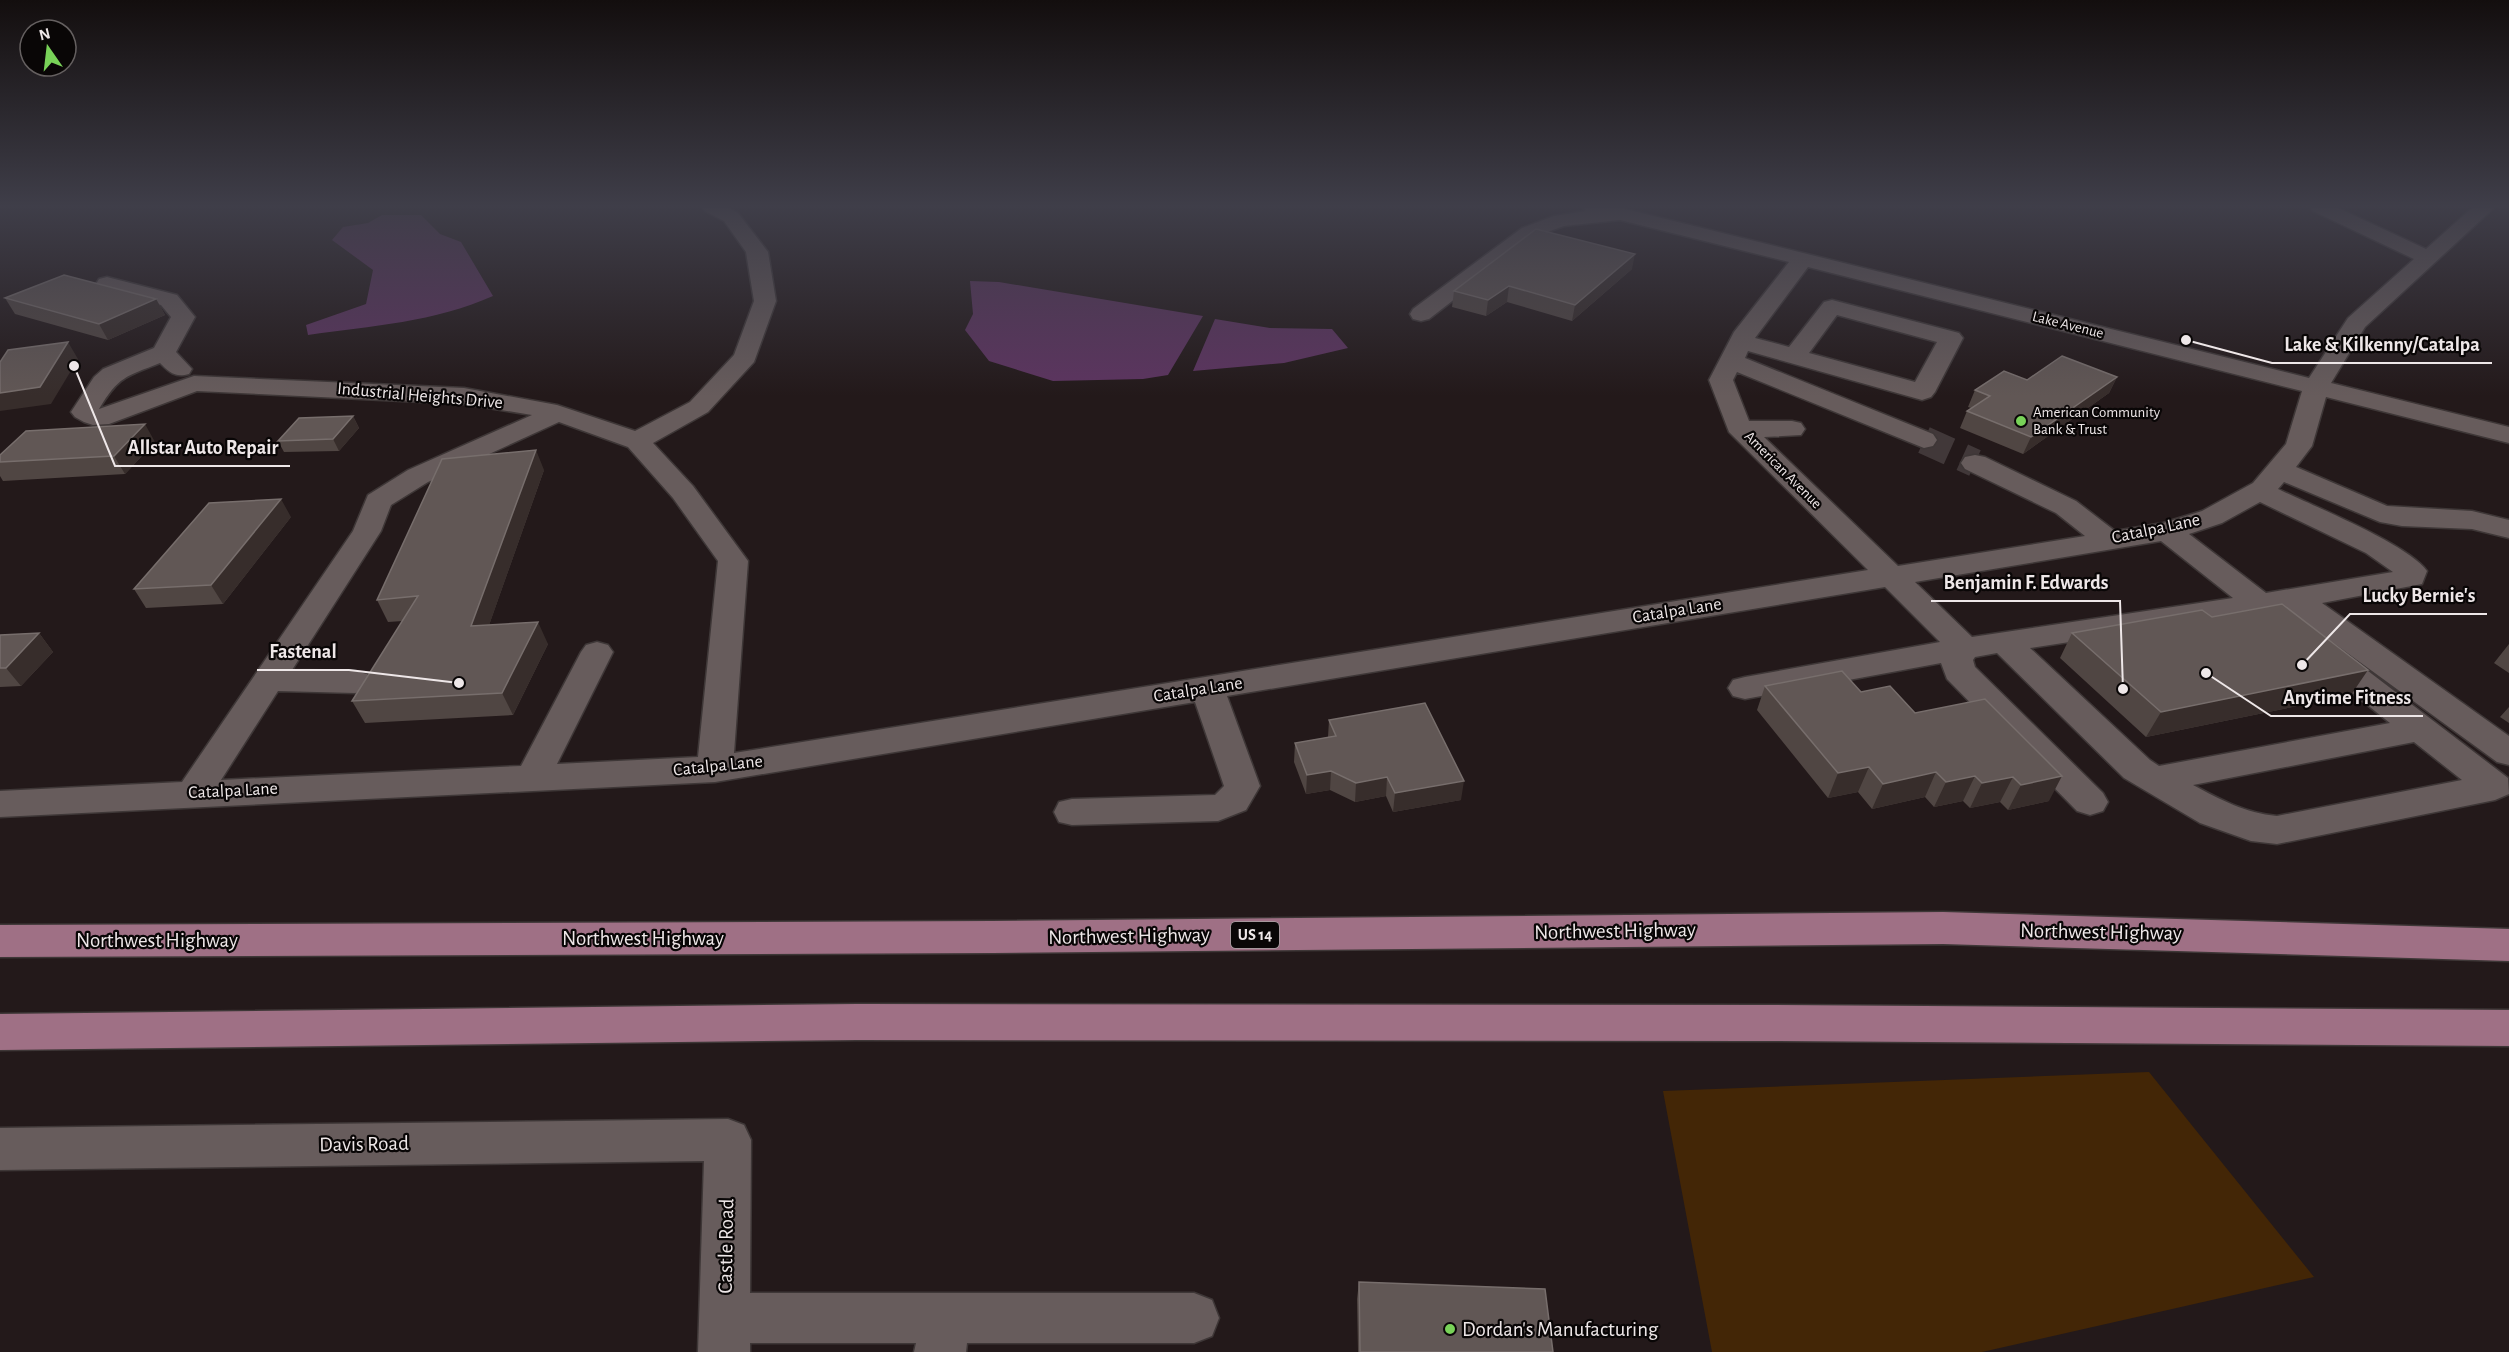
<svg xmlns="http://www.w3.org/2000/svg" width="2509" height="1352" viewBox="0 0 2509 1352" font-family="'Alegreya Sans',sans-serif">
<rect width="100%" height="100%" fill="#23191a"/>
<path fill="#432606" d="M2149,1072l165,205 -332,75h-270l-49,-261z"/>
<path fill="#5d3460" d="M382,215h39l19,19 21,8 32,54c-58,26 -122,30 -185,39l-2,-10 60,-21 7,-34 -41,-30 11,-13 25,-4z
M970,281l29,1 204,34 -35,59 -25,4 -90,2 -64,-20 -24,-31 8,-16z
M1215,319l55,9 62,1 16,19 -64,15 -91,8z"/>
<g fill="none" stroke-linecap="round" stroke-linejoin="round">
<path stroke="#413839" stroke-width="28" stroke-dasharray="28 14" stroke-linecap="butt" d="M1924,440l51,23"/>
<defs>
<path id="minor" d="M702,207h25l11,6 30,39 8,49 -22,61 -46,50 -55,31 40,43 55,75 -14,192 1134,-183 -139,-138 -20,-52 25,-48 55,-70 -169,-42 -56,6 -28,10 -107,83 -8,2 -8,-2 -3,-5 3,-5 109,-81 32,-12 32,-5 -3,-4h34l692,171 39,-60 66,-59 -101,-48 -3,-4h26l90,42 47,-42h22l-130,120 -34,56 178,44v16l-183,-46 -14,49 -16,21 91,39 85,5 37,9v18l-37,-9 -70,-3 -22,-4 -96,-40 -6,7c33,16 130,55 149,82l-5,13 -100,19 187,133v29l-12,-3 -210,-153 221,169 1,16 -14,6 -218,44 -26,-3 -51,-18 -76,-45 -127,-125 -22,4 -2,3 2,7 128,126 5,9 -5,9 -13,4 -13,-4 -130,-132 -6,-16 -196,36 -12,-3 -5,-8 5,-8 12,-3 195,-35 -55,-55 -658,109 33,90 -14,24 -28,11 -146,4 -13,-3 -5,-10 5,-10 13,-3 143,-4 9,-9 -29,-84 -480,80 -715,35v-26l182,-9 171,-251 15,-36 40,-25 124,-55 -68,-11 -267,-13 -88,33 -16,1 -9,-3 -9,-5 -4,-5 23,-35 9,-8 51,-21 17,-31 -10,-12 -62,-16 -3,-5 3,-5 8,-2 70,18 18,22 -19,35 16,17 -3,5c-14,4 -20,-2 -29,-11 -35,14 -41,13 -61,46l95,-33 270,12 93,17 78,26 55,-29 44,-47 20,-54 -8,-49 -22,-31 -19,-10zM1808,267l494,124 -16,53 -33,39 -51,28 -39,12 -48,8 -39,-30 -91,-44 -10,-2 -10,2 -4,6 4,6 91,44 29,23 -187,30 -134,-129 37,-2 4,-6 -4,-6 -9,-2h-43l-16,-41 4,-8 187,76 9,-2 4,-6 -4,-6 -188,-76 3,-7 174,49 9,-3 4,-5 28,-54 -4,-5 -127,-33 -8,2 -35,45 -34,-9zM1837,315l100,27 -22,40 -106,-29zM559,422l69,25 45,51 45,63 -20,196 -141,7 56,-112 -5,-7 -11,-3 -11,3 -5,7 -60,114 -300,14 57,-89 77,2 12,-3 5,-8 -5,-8 -12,-3 -63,-1 89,-139 10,-26 37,-23zM2260,502l106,51 27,19 -127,21 -77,-59 33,-11zM2161,541l72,57 -261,39 -57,-55zM2253,614l137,109 -231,43 -9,-6 -120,-112zM2414,742l48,38 -185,36c-32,-3 -56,-16 -84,-31z
M728,1119l16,6 7,15 -1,153h444l18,7 7,18 -7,18 -18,7h-227l-1,9h-52l2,-9h-166v9h-52l6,-191 -704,9v-42z"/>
<path id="major" d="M1943,912l566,17v32l-566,-17 -951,9 -992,4v-32l992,-4z
M857,1004l905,1 747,5v36l-747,-5 -905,-1 -857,10v-36z"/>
</defs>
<use href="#minor" stroke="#3e3737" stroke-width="3"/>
<use href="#major" stroke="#3e3737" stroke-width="3"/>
<use href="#minor" fill="#675c5c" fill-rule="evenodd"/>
<use href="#major" fill="#9f7085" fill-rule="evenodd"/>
</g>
<path fill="#504643" d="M1632,269l-60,52 -65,-19 -21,14 -34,-9 2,-16z
M5,298l151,1 9,16 -57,25 -93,-26z
M2117,377l-8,16 -86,61 -63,-26 7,-17 4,-3 -3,-1 7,-17 52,-10z
M353,416l6,12 -20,23 -55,1 -6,-11z
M155,442l-30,32 -122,7 -3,-5v-21z
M544,470l-55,155 59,19 -35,71 -148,8 -13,-22 51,-80 -15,1 -11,-22z
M291,517l-68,87 -77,4 -12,-19z
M2212,617l139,78 -205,42 -86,-79 12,-25z
M39,633l14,19 -32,34 -21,1v-52z
M2509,644v29l-15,-10z
M1765,686l96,6 54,21 134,88 -41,9 -8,-8 -30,6 -7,-7 -29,6 -9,-10 -53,12 -14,-17 -30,6 -71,-88z
M2509,707v16l-9,-6z
M1329,720l132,80 -68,12 -7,-16 -31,6 -25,-12 -24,4 -12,-32 1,-19 33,-6z
M1359,1282l194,70h-195l-1,-53z"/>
<path fill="#372d2b" d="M1635,254l-3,15 -60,52 3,-16z
M1509,286l-2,16 -21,14 2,-16z
M156,299l9,16 -57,25 -9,-16z
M68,342l10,17 -27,45 -51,7v-18z
M2117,377l-8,16 -86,61 8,-17z
M353,416l6,12 -20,23 -6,-12z
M145,424l10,18 -30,32 -11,-18z
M536,450l8,20 -63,178 -10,-22z
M281,499l10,18 -68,87 -12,-19z
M538,622l10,22 -35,71 -11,-22z
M39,633l14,19 -32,34 -15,-18z
M2368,670l-17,25 -205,42 15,-25z
M1869,767l-11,25 -30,6 10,-25z
M1331,771l-1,19 -24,4 1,-19z
M1936,772l-11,25 -53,12 11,-25z
M1975,776l-12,25 -29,6 12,-25z
M2062,776l-13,25 -41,9 13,-25z
M1387,777l-1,19 -31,6 1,-19z
M2013,777l-13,25 -30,6 12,-25z
M1464,781l-3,19 -68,12 2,-19z"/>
<path fill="#615755" stroke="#776e6c" stroke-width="1.5" d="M1536,229l99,25 -60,51 -66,-19 -21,14 -34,-9z
M64,275l92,24 -57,25 -94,-26z
M68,342l-28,45 -40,6v-31l8,-12z
M2062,356l55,21 -86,60 -64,-26 23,-15 -15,-6 29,-19 23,9z
M353,416l-20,23 -55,2 21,-23z
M145,424l-31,32 -114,6v-7l26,-24z
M536,450l-65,176 67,-4 -36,71 -150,8 66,-105 -41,4 65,-141z
M281,499l-70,86 -77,4 75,-86z
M2282,604l86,66 -207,42 -89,-79 130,-23 10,7z
M39,633l-33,35h-6v-33z
M1842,671l19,21 29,-6 25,27 70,-14 77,77 -41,9 -8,-8 -31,6 -7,-7 -29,6 -10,-10 -53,12 -14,-17 -31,6 -73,-87z
M1425,703l39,78 -69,12 -8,-16 -31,6 -25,-12 -24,4 -12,-32 41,-7 -7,-16z
M1359,1282l186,7 8,63h-193z"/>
<linearGradient id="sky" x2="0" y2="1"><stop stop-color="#130e0e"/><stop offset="0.52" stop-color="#3f3e49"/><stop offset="1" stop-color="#3f3e49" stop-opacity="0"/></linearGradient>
<rect width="2509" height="396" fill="url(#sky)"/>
<g fill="#78d258" stroke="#090606" stroke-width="2">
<circle cx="2021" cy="421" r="6"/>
<circle cx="1450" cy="1329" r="6"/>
</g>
<g text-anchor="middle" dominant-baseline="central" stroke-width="4.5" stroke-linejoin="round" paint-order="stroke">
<g font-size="15" fill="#eee7e8" stroke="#090606">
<text transform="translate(2068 325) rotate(14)">Lake Avenue</text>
<text transform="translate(1783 470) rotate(45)">American Avenue</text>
</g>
<g font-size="15" fill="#eee7e8" stroke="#090606" text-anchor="start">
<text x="2033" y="412">American Community<tspan x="2033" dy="17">Bank &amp; Trust</tspan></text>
</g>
<rect fill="#090606" stroke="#a9a4a4" stroke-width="1.5" x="1231" y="922" width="48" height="26" rx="4.5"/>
<g font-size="16" font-weight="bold" fill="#eee7e8">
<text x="1255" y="935">US 14</text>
</g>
<g font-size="18" fill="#eee7e8" stroke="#090606">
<text transform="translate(420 396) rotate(5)">Industrial Heights Drive</text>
<text transform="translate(2156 529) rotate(-12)">Catalpa Lane</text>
<text transform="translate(1677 611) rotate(-9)">Catalpa Lane</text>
<text transform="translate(1198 690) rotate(-9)">Catalpa Lane</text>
<text transform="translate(718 766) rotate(-6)">Catalpa Lane</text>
<text transform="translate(233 791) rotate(-3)">Catalpa Lane</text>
</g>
<g font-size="21" fill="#eee7e8" stroke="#090606">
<text transform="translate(1615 931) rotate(-1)">Northwest Highway</text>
<text transform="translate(2101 932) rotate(1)">Northwest Highway</text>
<text transform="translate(1129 936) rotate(-1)">Northwest Highway</text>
<text x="643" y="938">Northwest Highway</text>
<text x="157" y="940">Northwest Highway</text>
<text transform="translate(364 1144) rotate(-1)">Davis Road</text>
<text transform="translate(726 1246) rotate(-89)">Castle Road</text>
</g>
<g font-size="21" fill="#eee7e8" stroke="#090606" text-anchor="start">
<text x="1462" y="1329">Dordan's Manufacturing</text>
</g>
</g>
<path fill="none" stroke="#eee7e8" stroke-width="2" d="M2186 340L2272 363H2492M74 366L115 466H290M2123 689L2120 601H1931M2302 665L2350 614H2487M459 683L349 670H257M2206 673L2271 716H2423"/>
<g fill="#eee7e8" stroke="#090606" stroke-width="2">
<circle cx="2186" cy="340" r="6"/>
<circle cx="74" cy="366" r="6"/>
<circle cx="2123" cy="689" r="6"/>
<circle cx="2302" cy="665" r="6"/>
<circle cx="459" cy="683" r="6"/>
<circle cx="2206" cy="673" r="6"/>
</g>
<g font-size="20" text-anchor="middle" font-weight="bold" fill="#eee7e8" stroke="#090606" stroke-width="4.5" stroke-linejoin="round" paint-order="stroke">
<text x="2382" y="351">Lake &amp; Kilkenny/Catalpa</text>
<text x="203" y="454">Allstar Auto Repair</text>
<text x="2026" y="589">Benjamin F. Edwards</text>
<text x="2419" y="602">Lucky Bernie's</text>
<text x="303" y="658">Fastenal</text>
<text x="2347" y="704">Anytime Fitness</text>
</g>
<g transform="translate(48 48) rotate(346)"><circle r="28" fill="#090606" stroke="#656060" stroke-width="1.5"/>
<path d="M0-4.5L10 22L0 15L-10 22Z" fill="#78d258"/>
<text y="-9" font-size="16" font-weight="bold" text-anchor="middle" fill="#eee7e8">N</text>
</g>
</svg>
